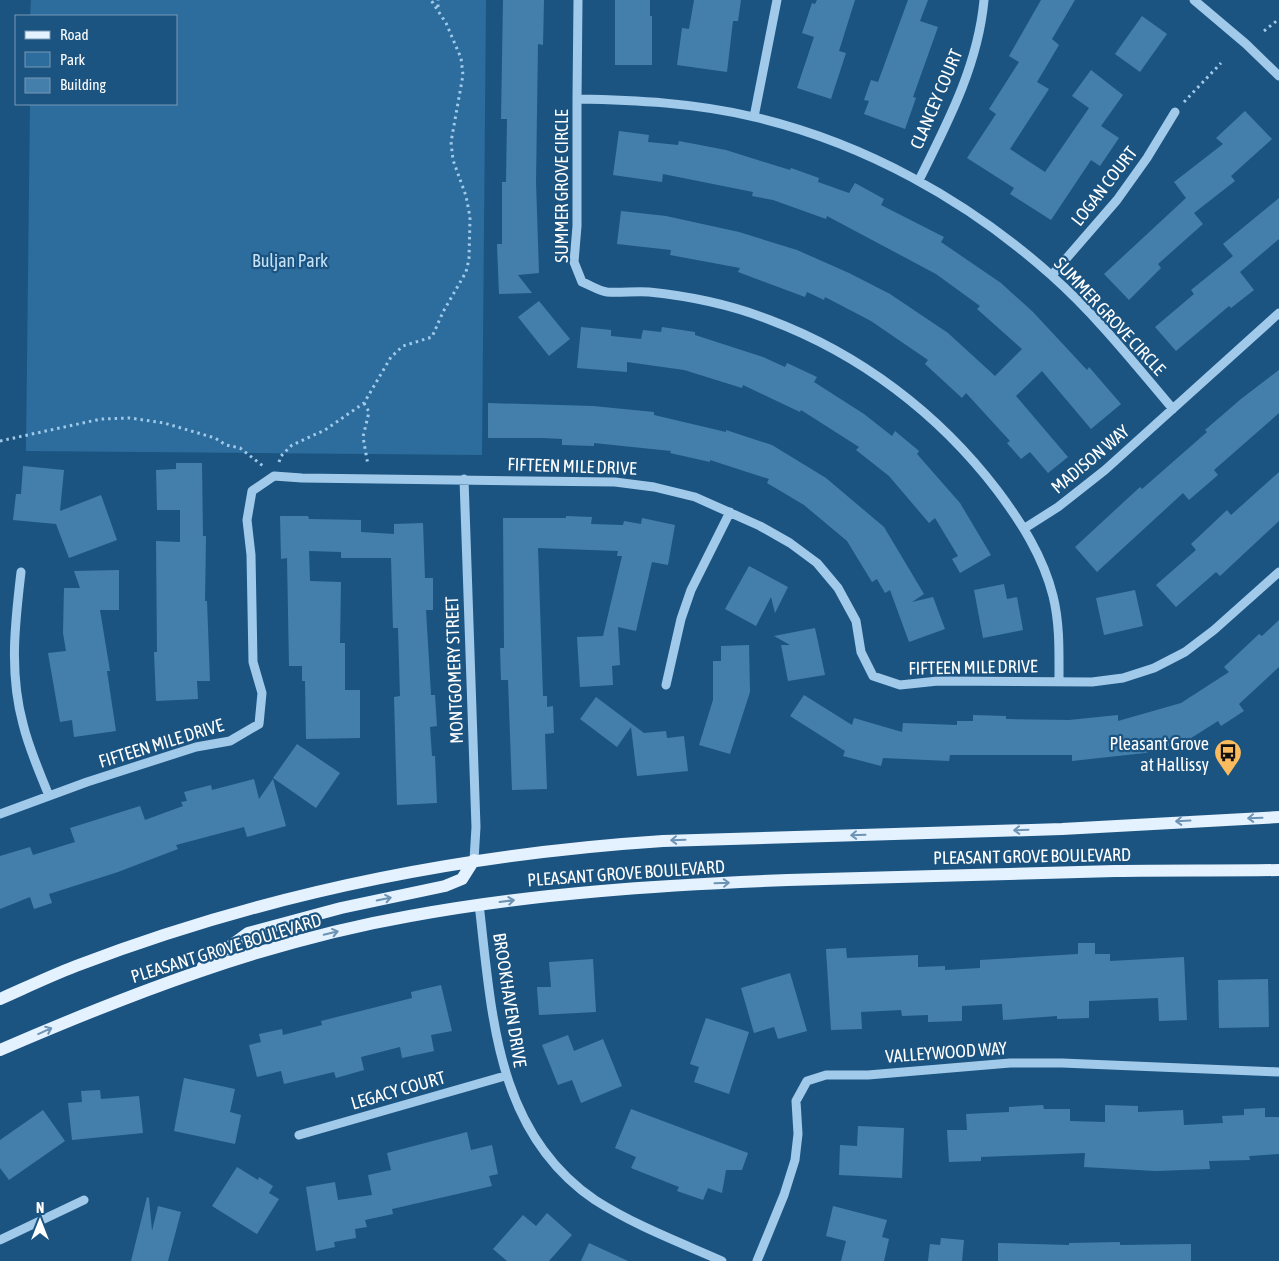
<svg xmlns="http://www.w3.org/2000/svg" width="1279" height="1261" viewBox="0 0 1279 1261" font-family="'Asap Condensed',sans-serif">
<rect width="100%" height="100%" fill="#1c5481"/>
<path fill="#2c6d9e" d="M31,0h455l-4,455 -456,-4 4,-347h146v-88h-146z"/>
<path fill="#447fab" d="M503,0h41l-1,45 -5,-1 -2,138 3,91 -21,2 14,18 -33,1 -2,-50h5v-62h4l1,-63h-6z
M615,0h35v16h2v49h-37z
M694,0h47l-3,21h-5l-6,51 -50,-7 5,-37 7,1z
M817,0h38l-16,51 7,2 -15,46 -34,-11 17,-51 -12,-4 10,-30 3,1z
M908,0h20l-8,21 18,6 -25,70 3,1 -11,31 -41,-15 5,-13 -5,-1 7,-20 7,2z
M1041,0h34l-23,39 7,6 -22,37 12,7 -39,60 35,23 44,-64 -17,-12 19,-26 32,25 -22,31 18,12 -19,28 -9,-6 -40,60 -41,-26 4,-6 -47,-30 29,-44 -7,-5 30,-47 -10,-6z
M1142,16l25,18 -27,38 -25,-18z
M1245,111l27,28 -41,37 4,5 -41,32 9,11 -45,40 3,4 -32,32 -25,-26 82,-76 -12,-16 49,-38 -7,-6z
M619,131l30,4 -1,7 30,3 1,-4 47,9 64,20 1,-2 28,10 -1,4 31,11 6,-10 29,16 -3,6 63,32 -3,5 60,41 32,29 54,58 2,-3 32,37 -30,25 -49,-58 -26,25 52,61 -20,16 -18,-21 -9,7 -14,-16 3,-2 -44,-48 -4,5 -37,-34 3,-4 -57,-39 -46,-24 -1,3 -17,-8 -2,5 -67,-25 2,-4 -70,-13 1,-5 -54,-6 4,-33 45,5 73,16 58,18 52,23 41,21 58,39 47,43 27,-27 -45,-40 3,-3 -44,-32 -109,-58 -1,3 -53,-19 -21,-4 1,-4 -90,-18 -1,8 -49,-7z
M1279,198v41l-39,33 14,18 -23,18 -2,-2 -53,45 -21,-24 39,-33 -3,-4 42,-34 -10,-12z
M539,301l31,38 -21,17 -31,-39z
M581,327l30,3v6l30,3 2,-9 18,2 1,-5 33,5v3l68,22 22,10 2,-4 30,14 -3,5 50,32 28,22 3,-5 24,20 -2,3 43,49 31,52 -31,18 -8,-14 6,-3 -23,-38 -6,5 -40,-47 -33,-26 3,-3 -58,-37 -1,2 -57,-27 -1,3 -58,-18 -57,-8v10l-50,-4z
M1279,370v43l-65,57 4,5 -29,25 -6,-7 -86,79 -22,-25 65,-60 2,2 65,-57 -2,-2 36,-31z
M488,403l105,3 61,6v3l72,17v-2l46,15 54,33 58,49 40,67 -12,8 21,-5 12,32 -36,13 -19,-52 -5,3 -8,-14 -5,3 -25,-41 -43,-36 -37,-22 2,-4 -59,-19v2l-40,-9 1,-2 -77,-8v3l-32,-1v-6l-19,-1h-55z
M176,463h26l1,73h3l-1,65h2l3,80h-13l1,18 -42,2 -2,-49h3l-1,-111 24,1v-32h-23l-1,-40 20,-1z
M23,466l41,4 -4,41 41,-16 16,45 -48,18 -13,-34 -43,-4 3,-26h5z
M1279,472v49l-59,55 -4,-4 -40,35 -20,-22 40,-35 -5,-6 36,-34 4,5z
M280,516h28l1,3 52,1v12l33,2v-10l29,-1 2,55h8v32h-7l5,85h4l2,31 -7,1 2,29h3l2,47 -40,2 -3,-108 6,-1 -2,-68h-5l-2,-70h-50v-6l-32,-1 1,30 31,1 -1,61h5v47h15v48l-54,1 -1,-58h-3v-15h-13l-2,-108 -6,1z
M566,516l26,1 -1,7 32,1 1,-4 17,3 1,-6 33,7 -7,40 -16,-3 -16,69 -18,-4 2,38 -8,1 1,19 -33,2 -3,-50 26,-1 19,-80h-5l1,-5 -80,-3 5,148h4v11l6,-1 1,27 -9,1 2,55 -35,1 -4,-110h-7l-1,-32h4l-1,-130h63z
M749,566l39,21 -13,26 -4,-16 -15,29 -31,-17z
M119,570v40h-19l10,61h-3l9,60 -42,6 -2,-17 -12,2 -12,-69 18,-2 -3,-18 1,-45h16l-6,-17z
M1004,584l3,15 10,-2 6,33 -40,8 -9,-48z
M1135,590l8,36 -39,9 -8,-37z
M1279,620v47l-40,37 5,7 -23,15 -3,-5 -30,19 -43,13 -73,8v-6h-122l-1,6 -66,-3 -2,8 -38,-10 2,-5 -55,-35 14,-21 48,30 2,-7 48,14 1,-9 54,2v-4h16v-6l33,1v3l63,1 49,-5v6l63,-18 48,-31 -5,-5 35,-33 3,2z
M815,628l10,47 -37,6 -7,-36h9l-16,-9z
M749,645l1,47 -20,62 -31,-9 14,-45v-39h8v-15z
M596,697l48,36 22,-2 1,7 17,-2 4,35 -51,5 -6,-49 -14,20 -37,-28z
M297,744l43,29 -24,35 -43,-30z
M254,779l5,20 14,-20 13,47 -39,11 -3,-10 -68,18 2,4 -60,23 -69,22 3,9 -18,6 -4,-12 -30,12v-53l30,-9 3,8 42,-13 -5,-14 70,-22 5,14 38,-14 -2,-4 6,-1 -3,-9 27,-7 1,5z
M1078,943h17v11h15v7l74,-4 3,63 -28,1 -1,-23 -69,3v17l-32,1v-3l-54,4 -1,-16 -40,2v15l-34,1v-7l-26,1 -1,-6 -40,2 1,17 -31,1 -5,-81 20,-1 1,10 71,-3v12l27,-1v4l35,-2v-8l98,-6z
M593,959l3,53 -57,3 -2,-28h14l-2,-25z
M790,973l17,58 -29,8 -4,-12 -20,6 -13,-45z
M1268,979l1,48 -50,1 -1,-48z
M441,985l11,46 -21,4 3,16 -32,7 -2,-11 -39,10 3,13 -28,8 -2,-6 -50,12 -3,-13 -24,6 -8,-32 12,-3 -2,-8 23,-5 1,6 39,-10 -1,-4 91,-23 -1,-6z
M706,1018l43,14 -20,62 -35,-12 5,-15 -9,-3z
M568,1035l6,16 29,-12 19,47 -41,17 -9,-23 -14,5 -16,-40z
M184,1078l51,11 -5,23 11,3 -6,29 -61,-13z
M100,1090l1,9 38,-3 4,37 -71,7 -4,-37 14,-1 -1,-11z
M1043,1105l1,4h26v12l35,1v-17l33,1v6l45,-2 1,15 39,-2 -1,-7 22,-1v-6l21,-1v9h14v37l-30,2 1,4 -41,1 1,8 -54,2 -72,-4 1,-14 -104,4v4l-32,1 -2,-32h20l-1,-16 43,-2v-5z
M631,1109l117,44 -6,17h-16l-4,23 -14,-5 -5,12 -26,-9 2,-4 -48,-19 5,-11 -21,-9z
M43,1110l22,31 -56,39 -9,-12v-28z
M858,1126l46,2 -2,50 -63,-3 1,-30 17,1z
M467,1132l4,18 21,-5 6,29 -9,2 3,10 -100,23 1,5 -28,6 2,7 -12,2 1,9 -22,4 1,5 -19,4 -10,-64 29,-5 3,18 34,-5 -4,-20 23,-5 -4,-17z
M237,1167l21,13 1,-3 14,9 -4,7 10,6 -22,35 -45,-28z
M147,1197l2,1 3,33 6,-25 23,6 -13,49h-37z
M833,1206l54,14 -5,17 7,2 -5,22h-43l5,-20 -20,-5z
M547,1213l25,22 -23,26h-42l-14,-12 30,-34 13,11z
M941,1238l23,2 -2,21h-34l2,-17 10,1z
M1120,1242v3l71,-1v17h-193v-18l71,2v-2z
M589,1243l39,18h-47z"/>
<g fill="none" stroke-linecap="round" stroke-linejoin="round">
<path stroke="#a1caea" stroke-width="3" stroke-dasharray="2.5 4" stroke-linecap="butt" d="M438,7v-7
M1264,31l15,-12
M1184,102l37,-39
M364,403l5,9 -6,25 5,28
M0,441l101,-22 29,-1 34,5 51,15 11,7 14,3 23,18
M279,462l2,-6 11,-11 33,-15 39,-27 27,-46 12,-11 29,-9 11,-25 23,-40 3,-13 1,-42 -4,-21 -13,-36 -2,-18 12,-67 -2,-17 -15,-35 -15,-23"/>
<path stroke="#a1caea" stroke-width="9" d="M1194,0l52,44 33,32
M577,99l1,-99
M754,117l23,-117
M919,180c29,-58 59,-115 65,-180
M1052,275l65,-75 30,-42 28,-46
M464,479l12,348 -2,33
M1025,528l33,-21 47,-37 174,-157
M21,572c-6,51 -12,101 2,152 6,25 17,49 26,72
M1059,682c0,-29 1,-58 -6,-86 -10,-40 -32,-74 -56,-106 -59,-77 -137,-136 -227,-170 -38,-15 -81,-24 -121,-28 -14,-1 -28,1 -42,0 -8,-1 -17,-7 -25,-10l-8,-20 3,-36v-127c59,1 119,4 177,18 110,26 213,83 297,158 45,40 83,88 122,134
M666,685l15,-66 10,-29 39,-78
M0,814l87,-32 109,-35 34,-6 29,-17 3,-31 -9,-31 -2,-107 -4,-35 5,-29 22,-15 28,2 313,4 39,5 41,10 65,29 30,17 27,20 21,25 18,33 5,31 12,24 27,9 38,-4 154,1 31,-4 31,-10 31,-16 29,-22 65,-58
M479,904c13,109 16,228 116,296 39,25 84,42 127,61
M299,1135l206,-59
M0,1240l84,-40
M757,1261l27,-66 11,-35 3,-26 -2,-33 11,-20 19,-6h42l142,-12h52l217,9"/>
<path stroke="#e4f1fe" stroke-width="12" d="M203,966l45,-33 93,-25 104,-22 17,-7 12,-19
M0,999c25,-11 50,-23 76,-33 188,-72 386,-112 587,-125l399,-12 217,-12
M0,1050c132,-57 267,-109 410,-134 125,-23 251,-31 378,-36 109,-4 218,-7 327,-9 55,-1 109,0 164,-1"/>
</g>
<defs><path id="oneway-shaft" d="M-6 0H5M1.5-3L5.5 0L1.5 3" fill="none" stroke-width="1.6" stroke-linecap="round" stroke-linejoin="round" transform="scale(1.25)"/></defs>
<g stroke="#6c93b3">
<use href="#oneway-shaft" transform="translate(1255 818) rotate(178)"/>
<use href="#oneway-shaft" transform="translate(1183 821) rotate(177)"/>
<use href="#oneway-shaft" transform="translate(1021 830) rotate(178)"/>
<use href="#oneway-shaft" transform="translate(858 835) rotate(178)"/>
<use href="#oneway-shaft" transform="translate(678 840) rotate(178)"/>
<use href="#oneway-shaft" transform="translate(722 883) rotate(-2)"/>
<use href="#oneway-shaft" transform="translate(384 899) rotate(-12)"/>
<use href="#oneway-shaft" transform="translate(507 901) rotate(-7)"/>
<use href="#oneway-shaft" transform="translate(331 933) rotate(-13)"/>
<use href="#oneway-shaft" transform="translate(45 1031) rotate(-24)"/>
</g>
<defs>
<symbol id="bus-pin" viewBox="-11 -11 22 30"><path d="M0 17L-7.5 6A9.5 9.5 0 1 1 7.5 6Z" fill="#fabb5f" stroke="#1c5481"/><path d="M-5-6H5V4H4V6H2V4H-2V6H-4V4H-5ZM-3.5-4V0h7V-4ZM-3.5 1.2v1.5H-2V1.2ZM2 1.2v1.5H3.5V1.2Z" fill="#111"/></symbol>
</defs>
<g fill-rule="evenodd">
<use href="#bus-pin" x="1212" y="737" width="32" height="43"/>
</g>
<g text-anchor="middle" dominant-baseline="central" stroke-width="4.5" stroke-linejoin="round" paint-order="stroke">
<g font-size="18" fill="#fff" stroke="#1c5481">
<text transform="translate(936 99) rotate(-67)">CLANCEY COURT</text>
<text transform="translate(561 186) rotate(-90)">SUMMER GROVE CIRCLE</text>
<text transform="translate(1104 186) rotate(-52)">LOGAN COURT</text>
<text transform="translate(1110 316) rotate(47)">SUMMER GROVE CIRCLE</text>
<text transform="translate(1090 459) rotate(-40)">MADISON WAY</text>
<text transform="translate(572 466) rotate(2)">FIFTEEN MILE DRIVE</text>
<text transform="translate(973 667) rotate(-1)">FIFTEEN MILE DRIVE</text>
<text transform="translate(454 670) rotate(-92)">MONTGOMERY STREET</text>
<text transform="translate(161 743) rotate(-17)">FIFTEEN MILE DRIVE</text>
<text transform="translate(1032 856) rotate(-1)">PLEASANT GROVE BOULEVARD</text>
<text transform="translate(626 873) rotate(-4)">PLEASANT GROVE BOULEVARD</text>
<text transform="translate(226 948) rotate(-17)">PLEASANT GROVE BOULEVARD</text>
<text transform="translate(510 1000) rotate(81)">BROOKHAVEN DRIVE</text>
<text transform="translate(946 1052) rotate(-4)">VALLEYWOOD WAY</text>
<text transform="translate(398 1090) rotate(-16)">LEGACY COURT</text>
</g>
<g font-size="18" fill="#c5e2f7" stroke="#1c5481">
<text x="290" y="260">Buljan Park</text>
</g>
<g font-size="18" fill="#fff" stroke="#1c5481" text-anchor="end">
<text x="1209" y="743">Pleasant Grove<tspan x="1209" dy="21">at Hallissy</tspan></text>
</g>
</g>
<rect x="15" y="15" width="162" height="90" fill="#1c5481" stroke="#7798b3"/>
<rect x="25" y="31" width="25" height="8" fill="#e4f1fe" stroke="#7798b3"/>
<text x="60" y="40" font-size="15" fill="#ffffff">Road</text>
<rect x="25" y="52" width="25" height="15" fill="#2c6d9e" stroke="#7798b3"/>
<text x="60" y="65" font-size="15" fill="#ffffff">Park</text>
<rect x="25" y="78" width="25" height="15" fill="#447fab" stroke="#7798b3"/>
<text x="60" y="90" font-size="15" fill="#ffffff">Building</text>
<g transform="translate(40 1221)" stroke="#1c5481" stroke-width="4" paint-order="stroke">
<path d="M0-4L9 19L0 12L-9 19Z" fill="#ffffff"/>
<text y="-8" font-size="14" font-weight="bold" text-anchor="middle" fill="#ffffff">N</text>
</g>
</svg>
